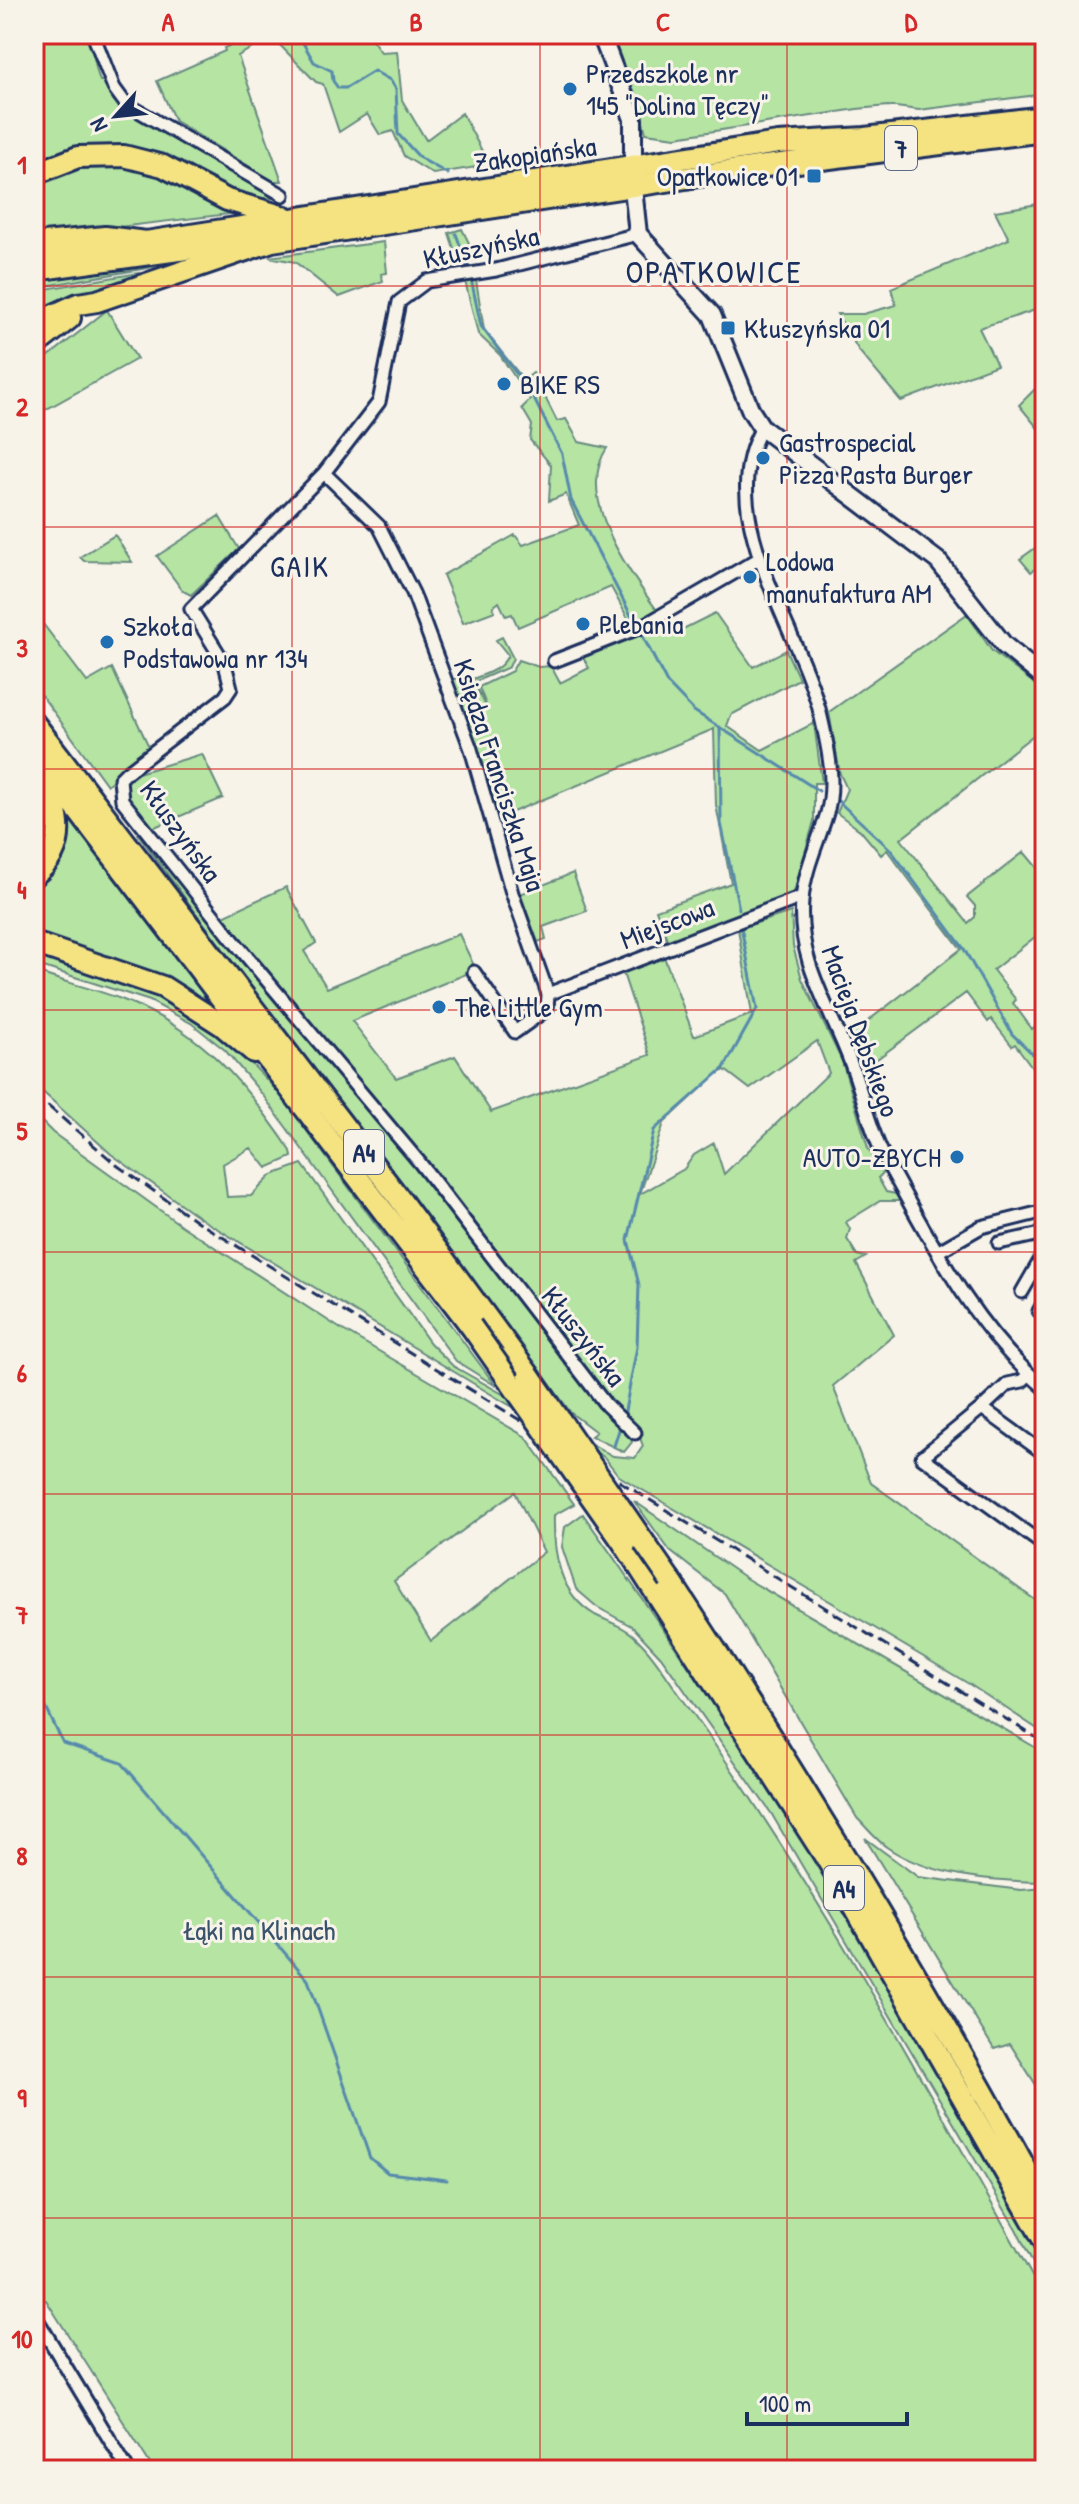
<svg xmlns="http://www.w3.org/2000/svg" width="1079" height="2504" viewBox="0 0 1079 2504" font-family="'Patrick Hand',sans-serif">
<rect width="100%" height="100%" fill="#f7f3e8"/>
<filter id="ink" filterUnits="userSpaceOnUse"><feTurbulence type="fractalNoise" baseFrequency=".0125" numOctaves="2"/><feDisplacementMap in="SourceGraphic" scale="16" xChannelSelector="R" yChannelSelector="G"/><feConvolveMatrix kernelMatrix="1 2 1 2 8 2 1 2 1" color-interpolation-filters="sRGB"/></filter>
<g filter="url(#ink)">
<path fill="#b5e4a3" stroke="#688a80" stroke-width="2" fill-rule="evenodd" d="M34,34h54c6,16 6,32 12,47h6l8,20 162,97c-42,3 -62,-16 -98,-35 -44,-23 -99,-23 -144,-1z
M229,34h139l13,18 16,-1 5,49 24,40 36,-27 20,38 1,15 -50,8 -29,-18 -11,-25 -13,4 -13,-21 -28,18 -16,-48 -7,-2 -44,-45 -34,19 44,125h-9l-98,-60 -18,-40 68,-30 -1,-3 9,-4z
M608,34h429l8,13v47l-126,16 -31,-4 -31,3 -181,28 -30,-4 -11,-40z
M76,164h62l100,49 -204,24v-55z
M1045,203v104l-66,21 18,37 -96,36 -42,-50 -22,-37h26l33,-9 -5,-17 118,-49 -14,-28z
M462,229l15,30 -18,5 -10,-31z
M384,242l3,31 -6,1 2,7 -44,16 -44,-35 -26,-5z
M180,261l-19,10 -2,-5 -125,22v-7z
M138,273l2,5 -106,41v-28z
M476,280l8,50 40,50 9,-7 24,48 9,-2 13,23 28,6c-33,49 23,126 52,165l-27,13 -21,-39 -93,40 -6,-13 -6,2 -7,-14 -6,5 2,4 -32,12 -20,-48 72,-40 8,10 56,-20 -13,-31 -17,7 2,-36 -21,-25 2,-15 -10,-17 8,-8 -30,-45 -22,-21 -13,-53z
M107,310l30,49 -103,57v-48z
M1045,379v58l-26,-32z
M219,516l20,33 -48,46 -8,-4 -26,-35z
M115,535l17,27 -48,-1 -4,-4z
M1045,541v21l-14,10 -11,-13z
M34,612l53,70 25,-14 38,81 -43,36 -73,-100z
M715,613l38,54 33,-17 13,29 -68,36 -4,11 35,24 52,-27 8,60h-8v38l-21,75 -124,48 -13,-34 75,-27 -15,-78 -2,-76 -216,89 -45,-138 6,-3 4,6 13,4 12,23 -9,-23 33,-16 6,-11 21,7 12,-1 9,17 29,-15 -8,-14 82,-34 10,14z
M967,614l25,37 53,41v34l-144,113 67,84 7,-6v-11l-8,-9 57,-45 21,25v52l-52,41 23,30 -3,3 19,26 13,-10v51l-3,-3 -7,4 -20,-27 -3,2 -21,-27 -3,3 -22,-29 -101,75 -14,-34 110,-85 -74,-99 -6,5 -20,-24 -24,-18 10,-24 -7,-15 -11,-62z
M502,637l11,21 -4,9 -35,15 -3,-2c15,-7 30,-9 37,-25l-12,-15z
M202,754l21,44 -73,31 -28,-40 6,-13z
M34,775l8,10 10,55 -18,26z
M68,817l128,163 18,26 -180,-70v-53l33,-49z
M144,831l482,597 6,14 -8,10 -33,-16 5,-4 -25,-19c-142,-195 -291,-384 -433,-579z
M573,873l14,38 -44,16 3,12 -8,3 -18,-48z
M286,887l30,56 -12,8 23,37 132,-54 17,36 -124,51 44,57 59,-22 36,56 159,-57 -28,-85 41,-16 31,82 58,-22 -14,-85 53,-17 2,34 9,33 40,82 26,87 15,25 -5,5 8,14 10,2 4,7h-20l-34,21 4,7 -3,10 10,16 9,2 -10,6 38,72 -61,51 38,97 174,124v127l-76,-50 -350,-208 -15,-19 -100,-55 -301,-182 -92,-66 -77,-70v-113c28,11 58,17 87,28 80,30 124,84 170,152l1,6 -25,11 -16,-20 -28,16 4,33 24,-1 21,-21 30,-11 128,179 23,23 160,90 22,2 8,-12 -6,-16 -24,-22 -392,-491zM817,1041l12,32 -105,101 -10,-31 -20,12 -10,14 -44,25 24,-71 54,-50 7,-3 25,19z
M34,952c38,13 96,25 131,43 44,24 79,60 113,97l218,294 -40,-25 -194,-267 -37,-44 -34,-27 -41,-22 -116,-37z
M34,1114l19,19 129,93 159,103 185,108 48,67 -20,11c-1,38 5,79 41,100 12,6 28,11 38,20 16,14 29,34 41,52 139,192 253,400 368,607l3,6v170h-891l-108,-170 -5,1 -7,-11zM515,1492l29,60 -113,89 -37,-60z
M634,1501l113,78 298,174v129c-50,-1 -114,-5 -157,-34 -11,-7 -21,-20 -31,-30l-132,-224 -55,-43z
M583,1514c77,109 152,219 222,332 85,137 162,279 240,420v21l-29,-58 -245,-416 -110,-156 -28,-30 -36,-20 -21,-18 -14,-42 3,-20z
M865,1838l53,39 103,13 24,-2v211l-35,-55 -16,5z"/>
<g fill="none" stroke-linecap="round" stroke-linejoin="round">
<path stroke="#578aac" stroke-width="3" d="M298,34l16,28 18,9 1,10 5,7h8l28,-17 16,9 6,9 2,45 22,24 28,16
M456,234l14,38
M471,279l10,47 50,67 31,61 9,46 65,125
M641,633l26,50 27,28 125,80
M720,727l1,96 18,86
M838,801l52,48 74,100 48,85 33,32
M624,1416l13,-69 2,-62 -11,-45 26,-110 70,-62 33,-59 -16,-82
M614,1446l6,-19
M34,1683l29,60 59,20 186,217 62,178 18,15 59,7"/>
<defs>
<path id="street" d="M93,34l21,54 11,15 158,92
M762,428c-52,86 41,205 59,289 7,30 15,66 6,96 -9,30 -23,57 -25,88 -5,61 28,106 48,160 13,33 19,67 35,98 45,80 88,169 160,229
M324,473l55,53 34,67 58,156 41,144 36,101 -1,15 -32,23 -41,-60
M554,661l87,-34 119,-69
M548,994l254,-97
M999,1243l46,-10
M939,1251l42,-24 64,-16
M1022,1292l23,-40
M1039,1311l6,-11
M1029,1374l-7,7 -14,3 -26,24 63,46
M982,1408l-60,49 123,89
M635,1433l-29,-28 -186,-242 -187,-223 -111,-140 -2,-21 7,-7 98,-75 6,-9 -6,-24 -34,-55 133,-136 55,-71 20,-100 28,-21 69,-11 142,-36
M34,2323l4,-2 90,149"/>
<path id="secondary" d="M601,34l32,85v69l5,46 74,81 39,96 11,17 176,133 66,84 41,34"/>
<path id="primary" d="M34,261l98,-17
M34,272l225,-31"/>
<path id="highway" d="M34,174l44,-17 46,-1 39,10 64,34 58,17
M34,244l71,-7 41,5 632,-99 87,-5 180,-21
M34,324l44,-20 19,-3 175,-60 486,-74 287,-36
M34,346l36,-28
M34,723l362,471 133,181
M34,753l437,573
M34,875c35,-26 27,-63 8,-97
M34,943l129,44 59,38 32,27
M625,1545l205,319 215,378
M670,1580c133,203 259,410 375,624"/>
</defs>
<use href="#street" stroke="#1b2f5e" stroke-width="17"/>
<use href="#secondary" stroke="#1b2f5e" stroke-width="22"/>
<use href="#primary" stroke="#1b2f5e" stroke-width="22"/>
<use href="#highway" stroke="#1b2f5e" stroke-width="26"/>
<use href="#street" stroke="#f7f3e8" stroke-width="11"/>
<use href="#secondary" stroke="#f7f3e8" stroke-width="16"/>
<use href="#primary" stroke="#f5e382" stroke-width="16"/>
<use href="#highway" stroke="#f5e382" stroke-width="20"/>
<path stroke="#1b2f5e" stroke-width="3" stroke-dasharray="12 6" stroke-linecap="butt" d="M34,1094l84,72 80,56 847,521"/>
<defs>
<path id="highway-bridge" d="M471,1326l154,219
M529,1375l141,205"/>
</defs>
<use href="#highway-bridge" stroke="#1b2f5e" stroke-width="26" stroke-linecap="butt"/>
<use href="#highway-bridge" stroke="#f5e382" stroke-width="20"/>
</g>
</g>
<path fill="none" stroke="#d62828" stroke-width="2" stroke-opacity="0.55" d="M292,34v2436M540,34v2436M787,34v2436M34,286h1011M34,527h1011M34,769h1011M34,1010h1011M34,1252h1011M34,1494h1011M34,1735h1011M34,1977h1011M34,2218h1011"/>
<g fill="#1f6fb2" stroke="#f7f3e8" stroke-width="3">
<circle cx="570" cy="89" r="8"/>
<rect x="806" y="168" width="16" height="16" rx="4"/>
<rect x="720" y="320" width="16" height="16" rx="4"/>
<circle cx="504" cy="384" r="8"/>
<circle cx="763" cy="458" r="8"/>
<circle cx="750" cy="577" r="8"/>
<circle cx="583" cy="624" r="8"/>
<circle cx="107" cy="642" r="8"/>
<circle cx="439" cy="1007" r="8"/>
<circle cx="957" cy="1157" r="8"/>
</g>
<g text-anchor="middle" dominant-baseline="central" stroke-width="6" stroke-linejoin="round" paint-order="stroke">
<g fill="#f7f3e8" stroke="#5d6a87" stroke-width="2">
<rect x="885" y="126" width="32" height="44" rx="6"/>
<rect x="344" y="1130" width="40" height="44" rx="6"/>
<rect x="824" y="1866" width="40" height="44" rx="6"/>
</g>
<g font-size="26" font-weight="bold" fill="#1b2f5e">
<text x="901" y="148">7</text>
<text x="364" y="1152">A4</text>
<text x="844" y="1888">A4</text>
</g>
<g font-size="28" fill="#1b2f5e" stroke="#f7f3e8" text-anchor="start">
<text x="586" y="73">Przedszkole nr<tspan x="586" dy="32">145 "Dolina Tęczy"</tspan></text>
<text x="798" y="176" text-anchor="end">Opatkowice 01</text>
<text x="744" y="328">Kłuszyńska 01</text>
<text x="520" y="384">BIKE RS</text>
<text x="779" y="442">Gastrospecial<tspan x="779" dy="32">Pizza Pasta Burger</tspan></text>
<text x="766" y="561">Lodowa<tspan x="766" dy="32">manufaktura AM</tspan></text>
<text x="599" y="624">Plebania</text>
<text x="123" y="626">Szkoła<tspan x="123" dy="32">Podstawowa nr 134</tspan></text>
<text x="455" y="1007">The Little Gym</text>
<text x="941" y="1157" text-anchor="end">AUTO-ZBYCH</text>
</g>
<g font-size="28" fill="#1b2f5e" stroke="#f7f3e8">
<text transform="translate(535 154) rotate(-8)">Zakopiańska</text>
<text transform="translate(481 247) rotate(-12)">Kłuszyńska</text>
<text transform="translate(500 775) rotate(72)">Księdza Franciszka Maja</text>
<text transform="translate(181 831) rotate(54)">Kłuszyńska</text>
<text transform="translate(667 923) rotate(-21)">Miejscowa</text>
<text transform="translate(861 1031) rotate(70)">Macieja Dębskiego</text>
<text transform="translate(584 1336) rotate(52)">Kłuszyńska</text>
</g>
<g font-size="28" fill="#3a536c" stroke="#f7f3e8">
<text x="259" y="1930">Łąki na Klinach</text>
</g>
<g font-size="30" letter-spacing="2" fill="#1b2f5e" stroke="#f7f3e8">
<text x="300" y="566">GAIK</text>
</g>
<g font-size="32" letter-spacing="2" fill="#1b2f5e" stroke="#f7f3e8">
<text x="714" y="271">OPATKOWICE</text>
</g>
</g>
<rect width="1079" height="2504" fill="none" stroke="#f7f3e8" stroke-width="88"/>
<g transform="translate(116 116) rotate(243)" stroke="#f7f3e8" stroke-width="6" paint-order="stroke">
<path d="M0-6L14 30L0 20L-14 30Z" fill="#1b2f5e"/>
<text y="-12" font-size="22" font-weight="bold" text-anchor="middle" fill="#1b2f5e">N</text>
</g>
<path d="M747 2412v12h160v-12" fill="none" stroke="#1b2f5e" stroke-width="4"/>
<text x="759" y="2412" font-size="24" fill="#1b2f5e" stroke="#f7f3e8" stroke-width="6" paint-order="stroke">100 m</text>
<rect x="44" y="44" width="991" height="2416" fill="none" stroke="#d62828" stroke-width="3"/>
<g font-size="26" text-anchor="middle" font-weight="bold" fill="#d62828">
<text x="168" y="31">A</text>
<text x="416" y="31">B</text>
<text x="663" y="31">C</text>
<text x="911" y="31">D</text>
<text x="22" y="174">1</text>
<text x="22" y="416">2</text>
<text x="22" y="657">3</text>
<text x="22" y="899">4</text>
<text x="22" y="1140">5</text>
<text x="22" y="1382">6</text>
<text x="22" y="1624">7</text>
<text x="22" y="1865">8</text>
<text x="22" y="2107">9</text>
<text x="22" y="2348">10</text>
</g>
</svg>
